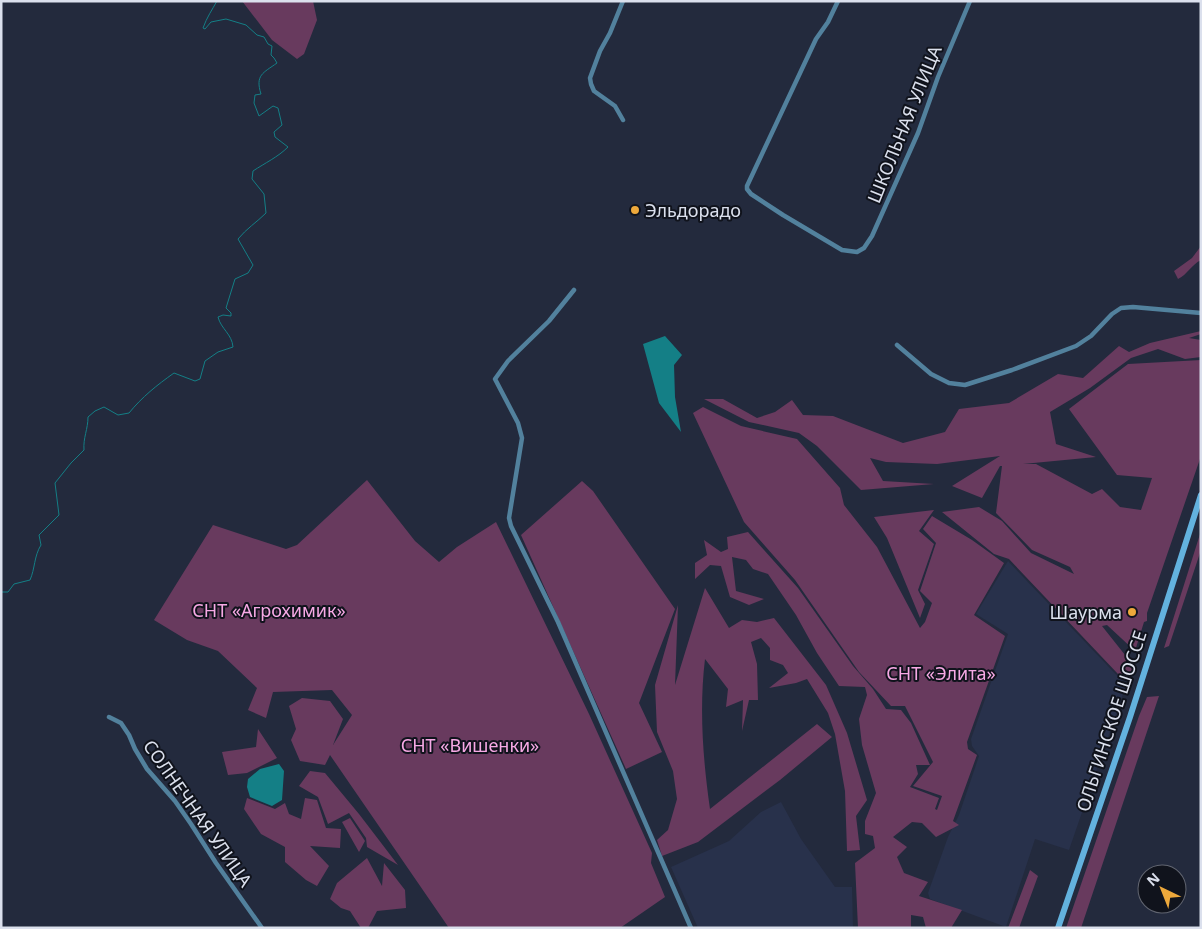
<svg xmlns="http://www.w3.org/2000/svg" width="1202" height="929" viewBox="0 0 1202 929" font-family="'Noto Sans',sans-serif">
<rect width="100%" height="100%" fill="#232a3d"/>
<path fill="#28314b" d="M1008,561l118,124 -57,165 -34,-11 -29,88 -76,-28 -2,-6 20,-56 11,-22 20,-59 -7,-10 -1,-7 37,-105 -32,-20z
M781,802l20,37 34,48h17l1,41h-155l-27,-61 58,-26 32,-29z"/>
<path fill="#683a5e" d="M242,1h71l4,19 -13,34 -7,5 -25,-19z
M1201,246v14c-10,5 -13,14 -23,19l-4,-8 18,-13z
M1201,331v3l-12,4 12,2v17l-16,2 -27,-10 -27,9 -41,30 -40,24 6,32 40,13 -73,7h13l56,30 10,-5 18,18 21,3 11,-32 -35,-3 -48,-66 59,-45 73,-4v96l-54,157v8l-3,1 -9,29 -28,-26 -5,1 31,39 -3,11 -12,-2 -109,-115 -15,-5 -52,-42 37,-5 23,14 29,32 43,21 -4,-7 -38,-17 -36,-37 6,-47h-2l-18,32 -30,-12 48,-30 -63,8 -51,-2 -16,-4 13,23 51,3 -73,6 -44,-44 -18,-13 -50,-11 -45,-23h19l34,19 18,-6 17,-12 11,15 30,1 70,27 42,-11 14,-23 50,-6 49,-29 25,4 36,-32 10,6 21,-9z
M703,407l38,19 56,13 43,49 4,17 33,42 43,81 5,-6 7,-19 -12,-12 16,-48 -13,-14 9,-13 40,24 32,23 -30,52 31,21 -38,106 1,7 9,6 -24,66 6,4 -23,12 -14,-14 -10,-1 -19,15 14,10 -10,10 7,16 24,9 -9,14 43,14 -11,18h-25l-3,-11 -12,-2v13h-53l-3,-65 20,-15 -2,-12 -8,-2v-13l11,-28 -14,-48 -3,-26 8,-24 -2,-8 -26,-1 -22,-33 -21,-38 -28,-41 -15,-5 -7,-9 -14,-3 4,34 28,8 -15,6 -19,-8 -9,-31 -11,-1 -15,14v-16l12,-8 -3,-15 17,12 7,-3 -1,-12 21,-5 50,56 55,78 20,23 13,20 15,1 10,13 19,42h-14l2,9 -8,13 29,11 -4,11 2,1 5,-14 -29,-10 20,-24 -28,-56h-14l-32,-34 -64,-92 -51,-58 -51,-109z
M367,480l48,61 24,21 18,-15 39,-25 93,192 63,139 -1,10 14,34 -45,31h-171l-119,-173 -5,10 -25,-4 -9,-21 5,-11 -7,-23 13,-8 28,3 13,18 -10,26 19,-30 -20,-25 -59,2 -7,26 -18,-8 9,-22 -39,-37 -31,-11 -33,-20 59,-95 73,24 11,-4z
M582,481l11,10 82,118 -36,94 23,49 -36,17 -105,-234z
M934,510l-15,21 15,13 -16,46 7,14 -5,14 -33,-80 -13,-21z
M1201,531v19l-32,96 -5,2z
M705,588l24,40 13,-8 15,2 17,-4 52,67 21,48 20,67 -11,16 4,34 -13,1 -2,-60 -10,-57 -7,-21 -21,-34 -11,4 -27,5 19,-15 -5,-8 -13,-5v-12l-9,-10 -10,4 6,22 1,36h-9l-7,31 1,-31 -17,7 2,-18 -23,-30c-6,50 -2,101 5,150l107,-85 15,13 -52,43 -82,62 -36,14 -5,-16 11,-10 9,-31 -4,-28 -16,-39 -2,-47 23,-80 -3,80z
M1159,696l-78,232h-15l73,-212 8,-19z
M258,729l19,29 -30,15 -19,2 -6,-23 34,-5z
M310,771l15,2 34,41 39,51 -31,-18 -1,-9 -17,-25 -21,11 -10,-27 -19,-11z
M247,798l28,11 10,-6 4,11 12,5 4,-21 12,2 9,28 15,1 -1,19 -30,-2 19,20 -12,20 -11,-6 -21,-18v-15l-24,-13 -17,-25z
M350,818l15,23 -6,11 -17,-30z
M367,858l15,28 2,-23 21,27 1,18 -29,3 -9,17h-7l-11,-17 -9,-3 -11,-9 7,-16z
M1030,870l8,6 -19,52h-11z"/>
<path fill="#147f86" d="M665,336l17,19 -8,10 1,32 6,35 -22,-29 -16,-59z
M279,764l5,7 -2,29 -10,6 -22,-9 -3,-10 1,-8 12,-10z"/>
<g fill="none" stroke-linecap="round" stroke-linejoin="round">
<path stroke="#147f86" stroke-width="1" d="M1,592h7l6,-8 16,-4c5,-11 4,-24 11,-35l-2,-10 20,-20 -4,-32 16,-20 13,-13c-1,-12 4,-21 4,-33l7,-6 9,-4 14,8 11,-2c13,-16 28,-28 45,-40l21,8 5,-2 5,-18 13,-9 15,-5c-1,-13 -12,-18 -15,-30l5,-2 8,1v-3l-5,-5 9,-29 13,-6 5,-8 -15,-26c8,-10 19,-17 28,-26l-2,-19 -12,-15 1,-8c12,-8 25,-14 35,-24l-13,-10 -1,-5 8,-7 -4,-17 -5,-2 -14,10 -5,-13 1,-8 6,-1c-6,-19 2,-21 16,-31l-3,-5 -3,-3 1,-9 -4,-2 -4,-7 -7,-2 -11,-10 -20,-6 -15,3 -6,7 -2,-1c4,-11 9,-18 14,-27"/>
<path stroke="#52819d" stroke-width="4.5" d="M838,1l-10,21 -12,17 -69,147v3l4,5 32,21 59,35 15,2 7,-4 8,-12 46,-103 20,-56 32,-76
M623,120l-8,-14 -21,-15 -3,-7 -1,-6 10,-27 10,-18 13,-32
M574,290l-25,31 -41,40 -13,18 23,44 4,15 -13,80 2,8 47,96 133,306
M897,345l34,29 18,9 16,2 47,-15 64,-24 15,-10 21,-22 9,-6 12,-1 68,6
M109,717l12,6 8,12 6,14 12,20 28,32 16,23 25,39 46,65"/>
<path stroke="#63b2de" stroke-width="6" d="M1058,928l72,-211 71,-222"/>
</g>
<g fill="#eda83b" stroke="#10131c" stroke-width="2">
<circle cx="635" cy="210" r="5"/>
<circle cx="1132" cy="612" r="5"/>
</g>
<g text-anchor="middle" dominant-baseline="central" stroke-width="4" stroke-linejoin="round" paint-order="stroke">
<g font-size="18" fill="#dbe0ed" stroke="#10131c">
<text transform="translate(904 124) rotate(-68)">ШКОЛЬНАЯ УЛИЦА</text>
<text transform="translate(1111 721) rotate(-72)">ОЛЬГИНСКОЕ ШОССЕ</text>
<text transform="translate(198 813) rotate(55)">СОЛНЕЧНАЯ УЛИЦА</text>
</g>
<g font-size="18" fill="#dbe0ed" stroke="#10131c" text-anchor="start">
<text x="645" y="210">Эльдорадо</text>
<text x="1122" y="612" text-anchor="end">Шаурма</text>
</g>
<g font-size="18" fill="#f7a9e5" stroke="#10131c">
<text x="269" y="610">СНТ «Агрохимик»</text>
<text x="941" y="673">СНТ «Элита»</text>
<text x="470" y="745">СНТ «Вишенки»</text>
</g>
</g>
<rect width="1202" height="929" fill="none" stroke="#dbe0ed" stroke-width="5"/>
<g transform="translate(1162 889) rotate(317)"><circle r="24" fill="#10131c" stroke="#616570"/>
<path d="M0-4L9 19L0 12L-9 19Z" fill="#eda83b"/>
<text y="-8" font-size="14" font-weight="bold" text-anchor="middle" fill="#dbe0ed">N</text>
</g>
</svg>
